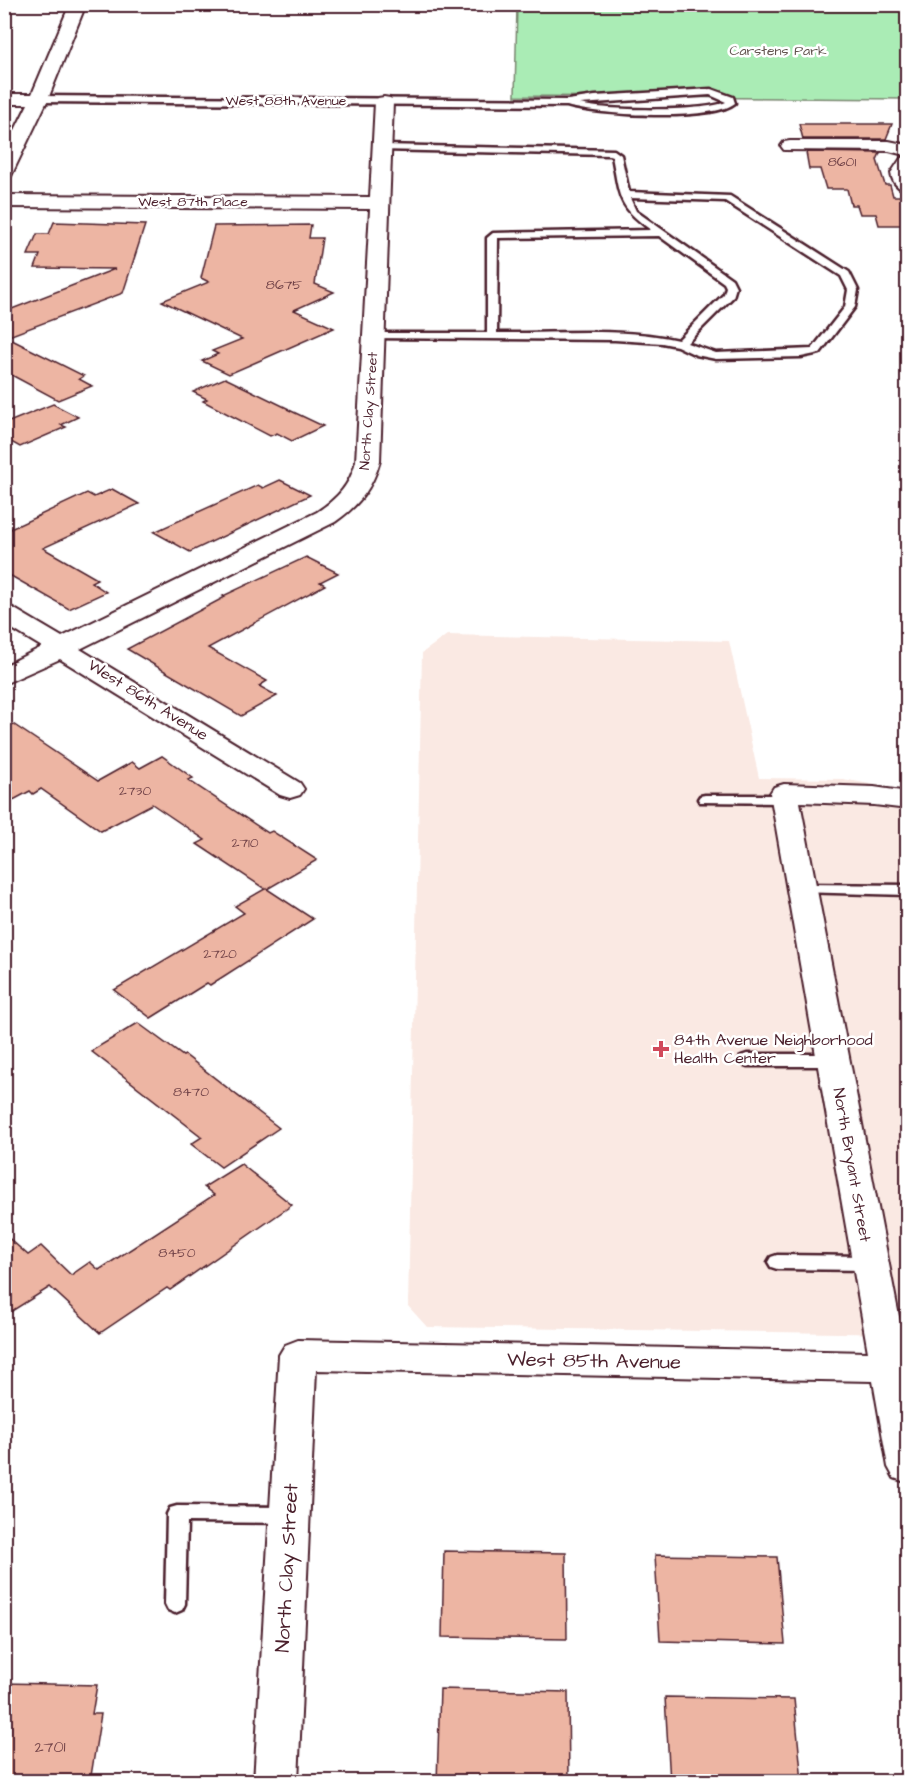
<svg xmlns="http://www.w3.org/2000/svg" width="912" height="1786" viewBox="0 0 912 1786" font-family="'Architects Daughter',sans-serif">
<rect width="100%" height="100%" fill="#fff"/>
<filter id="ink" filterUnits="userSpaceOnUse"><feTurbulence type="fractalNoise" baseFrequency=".0167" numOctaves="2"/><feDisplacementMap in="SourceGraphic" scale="12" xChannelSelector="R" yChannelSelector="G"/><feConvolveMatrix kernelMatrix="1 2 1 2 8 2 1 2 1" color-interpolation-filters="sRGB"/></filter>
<g filter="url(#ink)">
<path fill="#fae9e3" d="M447,635l282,6 30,137 84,1 64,12v543l-480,-7 -19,-21 14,-653z"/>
<path fill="#aaecb5" stroke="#7a8670" stroke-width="1.5" d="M517,5h390v94l-392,-3z"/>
<path fill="#edb5a3" stroke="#4a1f2b" stroke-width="1.5" d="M799,124h93l-6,15h-83z
M806,152l74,1 -3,7 8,25h5l3,11h10l5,16v13h-29l-3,-11h-16l-3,-9h-6l-4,-16h-21l-6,-20h-11z
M54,222l91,3 -22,68 -117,44 78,39 -5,3 13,7 -34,14 -54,-29v-59l111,-43 -80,-1 5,-13h-12l9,-21h12z
M311,225l-2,13h13l-7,46 19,8 -40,18 40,18 -105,46 -27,-13 16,-7 -6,-3 30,-12 -80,-38 47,-19 -8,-4 13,-52z
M225,378l64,31h-2l36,17 -31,15 -15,-8 -7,3 -67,-35 4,-2 -14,-7z
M53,404l25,13 -17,8 5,2 -46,20 -16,-9v-14z
M280,480l30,15 -120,57 -36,-20 104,-47 5,3z
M112,489l27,15 -96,44 54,31 -6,3 15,10 -37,17 -65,-37v-40l83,-39 7,4z
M306,557l32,16 -18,9 5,3 -117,63 59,33 -8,5 18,10 -36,20 -114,-67 98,-52 -2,-1z
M4,718l94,63 34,-19 8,6 22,-12 31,22 -5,2 80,53 4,-2 45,29 -50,29 46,30 -103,66 -3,-2 -56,35 -37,-28 130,-77 -9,-7 30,-17 -68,-45 8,-4 -53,-36 -51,27 -60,-42 -8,5 -3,-3 -26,14z
M138,1023l45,33 2,-1 94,73 -58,39 -30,-23 11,-7 -111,-86z
M241,1164l51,41 -122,85 -3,-2 -67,45 -50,-46 -46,29v-82l24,21 13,-9 30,29 19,-13 9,8 115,-75 -10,-8z
M444,1551l122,2 1,86 -125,-2z
M655,1555l122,2 8,87 -125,-3z
M4,1683l93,2 -5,29h9l-11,68 -86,-2z
M440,1689l128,3 1,90h-132z
M665,1697l129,2 8,83h-132z"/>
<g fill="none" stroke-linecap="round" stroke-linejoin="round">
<defs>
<path id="lane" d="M711,89l22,8 2,6c-23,19 -138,12 -168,3l-528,-4 -4,-3 4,-3 529,4 27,-4zM710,95l16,7c-22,10 -122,9 -146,2z
M382,145l232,5 7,5 8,37 101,4 119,76 9,18 -3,17 -35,46 -19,4 -85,2 -20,-4 -19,-9 -15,-3 -47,-3 -245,-2v-4l4,-1h113v-95l6,-5 158,-3c-35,-25 -31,-34 -39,-74l-3,-1 -230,-5 -2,-2zM630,198l95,3 116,75 7,14 -3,17 -33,42 -96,4 -29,-10 46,-46 3,-10 -4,-8 -96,-68zM659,236l65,47 2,4 -2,7 -46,46c-58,-13 -122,-6 -181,-7l1,-95z
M705,795h80l7,4 -7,4 -85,-1 -2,-3 2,-3z
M802,884l106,1v10l-111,-3 -2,-3 2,-3z
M747,1054h86l6,2 2,4 -2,4 -6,2h-86l-6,-2 -2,-4 2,-4z
M777,1255l93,1 6,2 3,5 -3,5 -6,2 -93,-1 -6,-2 -3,-5 3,-5z
M177,1506l112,1 7,2 3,6 -3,6 -7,2 -102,-1 -2,82 -3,6 -7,3 -7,-3 -3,-6 2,-90 3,-6z"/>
<path id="street" d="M70,4h16l-38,95 -35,73 -2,4 -7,1v-25l24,-48h-24v-10h28z
M384,97l6,1 3,4 -13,359c-8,28 -22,45 -45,61l-255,127 220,134 4,6 -4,6 -10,3 -10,-3 -220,-136 -56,25v-18l38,-19 -38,-23v-19l9,3 49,29 255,-125c21,-14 33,-27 39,-51l14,-252 -366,-2v-12l366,2 5,-95 3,-4z
M790,141h99l19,4v11l-19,-5 -105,-1 -3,-4 3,-4z
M908,157v35c-10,-3 -16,-10 -17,-19l10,-15z
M784,784l90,3 34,5v17l-34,-4 -74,-3 108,561v120l-14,-5 -6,-11 -15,-86 -557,-11 -18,412h-44l25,-427 6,-10 13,-5 570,12 -98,-559 4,-6z"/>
</defs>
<use href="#lane" stroke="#4a1f2b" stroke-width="5"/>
<use href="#street" stroke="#4a1f2b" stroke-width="4"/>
<use href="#lane" fill="#fff" fill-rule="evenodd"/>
<use href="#street" fill="#fff" fill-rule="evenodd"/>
</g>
</g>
<path fill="#d1495b" stroke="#fff" stroke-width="2" d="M658 1040h6v6h6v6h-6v6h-6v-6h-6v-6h6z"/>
<g text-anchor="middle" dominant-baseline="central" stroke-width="5" stroke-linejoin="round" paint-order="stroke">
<g font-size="14" fill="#62524e" stroke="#fff">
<text x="778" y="51">Carstens Park</text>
</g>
<g font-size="14" fill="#4a1f2b" stroke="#fff">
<text x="286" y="101">West 88th Avenue</text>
<text x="193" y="202">West 87th Place</text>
<text transform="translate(369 411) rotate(-86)">North Clay Street</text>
</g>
<g font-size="14" fill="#734449">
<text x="842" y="162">8601</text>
<text x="284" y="285">8675</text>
<text x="135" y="791">2730</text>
<text x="245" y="843">2710</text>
<text x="220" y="954">2720</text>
<text x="191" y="1092">8470</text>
<text x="177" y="1253">8450</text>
</g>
<g font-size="16" fill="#4a1f2b" stroke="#fff">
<text transform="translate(148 700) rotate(32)">West 86th Avenue</text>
<text transform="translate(852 1165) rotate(80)">North Bryant Street</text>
</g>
<g font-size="16" fill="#4a1f2b" stroke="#fff" text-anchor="start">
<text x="674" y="1040">84th Avenue Neighborhood<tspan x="674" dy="18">Health Center</tspan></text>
</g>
<g font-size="16" fill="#734449">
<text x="50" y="1747">2701</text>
</g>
<g font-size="20" fill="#4a1f2b" stroke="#fff">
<text transform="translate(594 1361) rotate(1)">West 85th Avenue</text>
<text transform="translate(287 1568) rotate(-87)">North Clay Street</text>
</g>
</g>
<rect width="912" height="1786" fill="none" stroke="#fff" stroke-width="24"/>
<rect x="12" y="12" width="888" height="1762" fill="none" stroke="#4a1f2b" stroke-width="2" filter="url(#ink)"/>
</svg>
